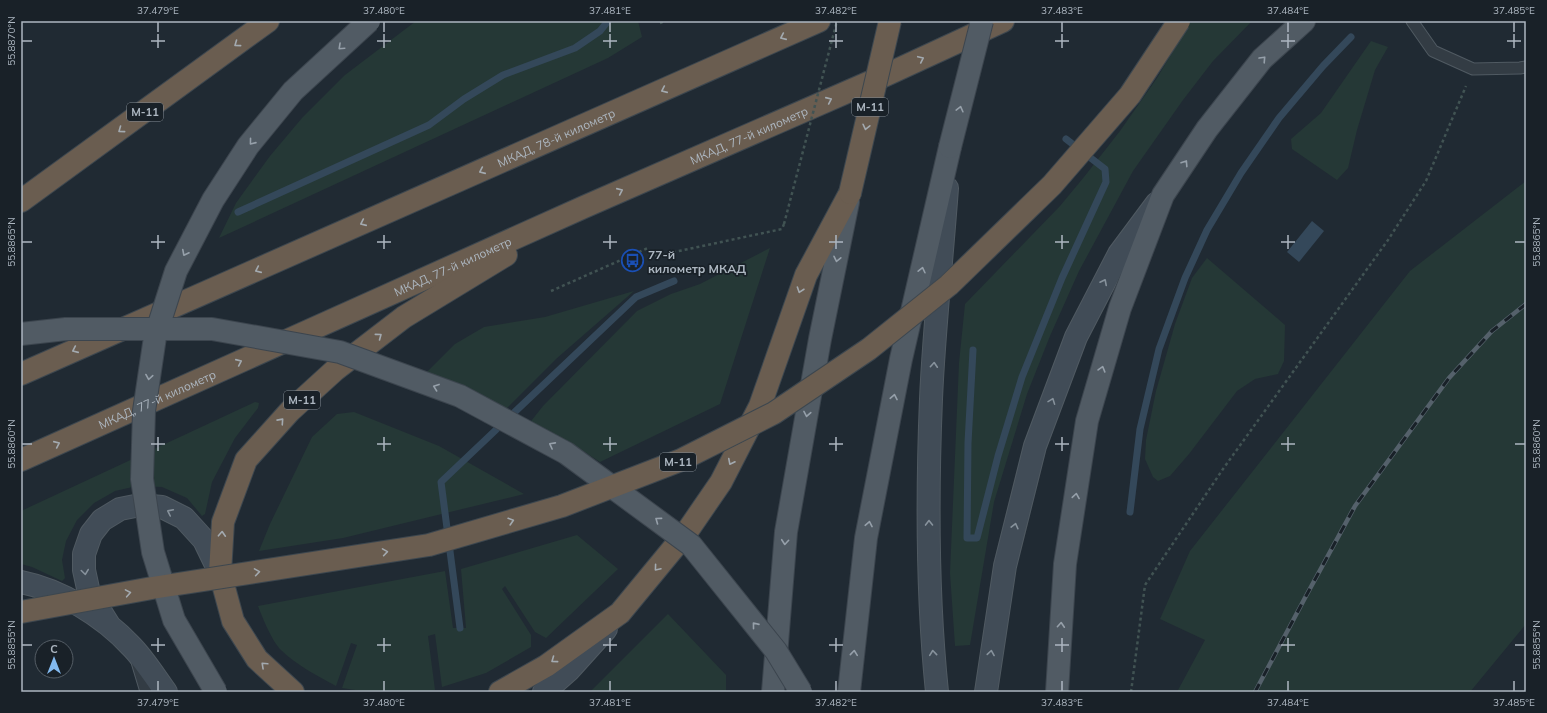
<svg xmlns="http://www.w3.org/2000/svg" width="1547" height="713" viewBox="0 0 1547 713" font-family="Mulish,sans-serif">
<rect width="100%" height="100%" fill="#202a33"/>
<path fill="#253836" d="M416,21h222l4,16 -34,21 -389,180 17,-35 34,-47 32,-38 43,-43z
M1191,21h61l-39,40 -30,39 -50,71 -54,100 -29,65 -23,58 -33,108 -24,143 -15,1 -5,-73 9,-210 6,-59 95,-98 24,-29 36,-46 37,-53z
M1371,41l17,6 -13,23 -18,60 -9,38 -11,12 -45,-31 -1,-10 30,-26z
M1526,181v443l-56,68h-293l28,-52 -45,-21 30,-68 220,-280z
M770,248l-50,156 -120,58 -20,-13 -52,-24 15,-19 94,-95 34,-17 29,-10z
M1207,258l78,67 -1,36 -6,13 -23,5 -18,12 -48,63 -19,22 -12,5 -5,-4 -8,-18 1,-19 10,-49 19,-67 17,-46z
M634,291l-78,68 -51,51 -80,-36 30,-30 29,-17 61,-10z
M255,402l4,1 -1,5 -23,30 -23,44 -7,32 -3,2 -15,-18 -25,-11 -25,-1 -22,5 -21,12 -17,17 -11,21 -4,19 3,18 -3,3 -30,-14 -11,-3v-53z
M354,412l85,34 85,48 -181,44 -84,13 11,-27 42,-87 25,-23z
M577,535l41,34 -72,69 -11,-6 -30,-46 -3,3 29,46v12l-45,26 -44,14 -7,-53 -7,2 7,54 -9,2h-58l-26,-4 15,-43 -6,-2 -15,43c-18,-10 -40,-21 -55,-36 -9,-9 -18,-31 -23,-44l187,-35 8,57h13l-5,-59z
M668,614l58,61v17h-136z"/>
<path fill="#34485a" d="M1312,221l12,10 -25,31 -12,-10z"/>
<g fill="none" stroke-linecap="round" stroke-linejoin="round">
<path stroke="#34485a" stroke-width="7" d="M238,212l191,-87 35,-26 39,-24 72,-27 25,-17 8,-10
M973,350l-5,93 -1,95h10l21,-82 24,-79 40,-99 44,-96 -1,-13 -39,-30
M1130,512l10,-83 19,-80 26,-71 22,-48 34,-57 38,-55 44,-52 28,-29
M460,628l-19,-146 195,-185 38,-16"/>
<defs>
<path id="lane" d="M1412,21l21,30 40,18 47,-1 6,-1
M137,662l9,30"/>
<path id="secondary" d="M21,582c40,8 82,34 110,64 13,13 24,31 35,46
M109,625l-20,-32 -5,-23v-16l7,-20 11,-14 18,-11 20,-4 22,2 22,11 20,22 16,33
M544,692l25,-22 37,-41
M937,692c-10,-97 -10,-196 -6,-293 3,-70 11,-141 16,-211
M986,692l19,-126 30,-120 41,-109 43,-83 38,-51"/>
<path id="primary" d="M773,692l13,-160 34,-193 28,-137
M849,692l17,-154 35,-179 49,-212
M1057,692l8,-128 22,-143 33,-113 43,-113 44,-66 55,-70 42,-38"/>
<g id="highway">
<path d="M21,201l247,-180"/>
<path id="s1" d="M21,374l798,-353"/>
<path id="s2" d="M21,460l563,-253 302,-132 117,-54"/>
<path d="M293,692l-36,-33 -24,-38 -13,-48 3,-51 23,-62 44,-49 45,-41 69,-53 102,-62"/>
<path d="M500,692l46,-26 74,-53 66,-80 35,-51 39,-76 46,-131 44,-82"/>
</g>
</defs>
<use href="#lane" stroke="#505a62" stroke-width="13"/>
<use href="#secondary" stroke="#505a62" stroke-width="24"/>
<use href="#primary" stroke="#3c454e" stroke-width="24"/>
<use href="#highway" stroke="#3d474f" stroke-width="24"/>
<path stroke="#415353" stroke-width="2.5" stroke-dasharray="3 3" stroke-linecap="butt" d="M660,23l5,-2
M551,291l97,-43 3,9 131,-28 2,-5
M1131,692l14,-107 78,-116 165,-229 38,-59 40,-95"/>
<use href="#lane" stroke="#333c44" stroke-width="11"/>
<use href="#secondary" stroke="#414c57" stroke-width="22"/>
<use href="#primary" stroke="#515b64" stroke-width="22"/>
<use href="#highway" stroke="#6a5d50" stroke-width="22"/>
<defs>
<path id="rail" d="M1255,692l51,-96 49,-90 94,-128 43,-47 34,-27"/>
</defs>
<use href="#rail" stroke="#55616b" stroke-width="4.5"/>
<use href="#rail" stroke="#192128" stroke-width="3" stroke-dasharray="9" stroke-linecap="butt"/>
<defs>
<path id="primary-bridge" d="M950,147l32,-126
M21,334l45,-5h146l128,23 120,44 106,57 125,92 85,106 25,41
M216,692l-42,-72 -21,-68 -11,-73 2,-68 11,-74 21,-66 37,-71 35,-54 45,-55 76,-70"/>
<path id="highway-bridge" d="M850,193l40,-172
M21,612l131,-24 277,-43 133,-39 119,-46 93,-47 95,-64 80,-64 103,-100 78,-90 49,-74"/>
</defs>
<use href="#primary-bridge" stroke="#3c454e" stroke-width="24" stroke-linecap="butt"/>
<use href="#highway-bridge" stroke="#3d474f" stroke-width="24" stroke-linecap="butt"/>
<path stroke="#415353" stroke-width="2.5" stroke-dasharray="3 3" stroke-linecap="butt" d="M784,224l53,-203"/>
<use href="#primary-bridge" stroke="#515b64" stroke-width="22"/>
<use href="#highway-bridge" stroke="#6a5d50" stroke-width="22"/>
</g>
<defs><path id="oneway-chevron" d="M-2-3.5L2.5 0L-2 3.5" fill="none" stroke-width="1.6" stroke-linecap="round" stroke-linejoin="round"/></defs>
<g stroke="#a3aab0">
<use href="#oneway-chevron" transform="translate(783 37) rotate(156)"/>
<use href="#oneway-chevron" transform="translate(237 44) rotate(144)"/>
<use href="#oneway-chevron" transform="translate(921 59) rotate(-25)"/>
<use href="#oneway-chevron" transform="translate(664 90) rotate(156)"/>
<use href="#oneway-chevron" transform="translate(829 100) rotate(-24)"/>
<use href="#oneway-chevron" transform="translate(866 127) rotate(103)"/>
<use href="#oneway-chevron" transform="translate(121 130) rotate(144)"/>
<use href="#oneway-chevron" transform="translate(482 171) rotate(156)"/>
<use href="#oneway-chevron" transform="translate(620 191) rotate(-24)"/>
<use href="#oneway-chevron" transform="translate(363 223) rotate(156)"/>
<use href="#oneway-chevron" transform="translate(258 270) rotate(156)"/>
<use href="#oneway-chevron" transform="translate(800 290) rotate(109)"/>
<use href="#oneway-chevron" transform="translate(379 336) rotate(-37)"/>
<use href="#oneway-chevron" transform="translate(75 350) rotate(156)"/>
<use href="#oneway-chevron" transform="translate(239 362) rotate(-24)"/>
<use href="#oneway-chevron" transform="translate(281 421) rotate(-48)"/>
<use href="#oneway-chevron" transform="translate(57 444) rotate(-24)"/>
<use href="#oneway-chevron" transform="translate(731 462) rotate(117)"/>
<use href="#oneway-chevron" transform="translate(511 521) rotate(-17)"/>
<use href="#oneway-chevron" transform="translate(222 534) rotate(-87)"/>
<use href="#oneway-chevron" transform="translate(385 552) rotate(-9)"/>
<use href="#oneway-chevron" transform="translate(657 568) rotate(130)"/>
<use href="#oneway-chevron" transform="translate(257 572) rotate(-9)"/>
<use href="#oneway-chevron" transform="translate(128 593) rotate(-10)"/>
<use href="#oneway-chevron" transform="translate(554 660) rotate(144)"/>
<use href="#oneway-chevron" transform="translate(264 665) rotate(-137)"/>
</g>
<g stroke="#96a0aa">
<use href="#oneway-chevron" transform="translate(341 47) rotate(137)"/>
<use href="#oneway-chevron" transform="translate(1263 59) rotate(-47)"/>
<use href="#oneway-chevron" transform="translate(960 109) rotate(-76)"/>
<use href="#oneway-chevron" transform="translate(252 142) rotate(129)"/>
<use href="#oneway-chevron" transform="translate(1185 163) rotate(-57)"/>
<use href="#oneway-chevron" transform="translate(185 253) rotate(117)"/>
<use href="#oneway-chevron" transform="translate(837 259) rotate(102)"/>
<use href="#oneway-chevron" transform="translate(922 270) rotate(-77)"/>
<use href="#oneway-chevron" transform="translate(1102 369) rotate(-74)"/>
<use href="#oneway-chevron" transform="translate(149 377) rotate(99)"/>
<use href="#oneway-chevron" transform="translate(436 387) rotate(-160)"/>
<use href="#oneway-chevron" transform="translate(894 397) rotate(-79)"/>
<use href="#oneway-chevron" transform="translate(807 414) rotate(100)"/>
<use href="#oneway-chevron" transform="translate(552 445) rotate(-152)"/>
<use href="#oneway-chevron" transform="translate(1076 496) rotate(-81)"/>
<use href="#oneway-chevron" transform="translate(658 520) rotate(-144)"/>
<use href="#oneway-chevron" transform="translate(869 524) rotate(-79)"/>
<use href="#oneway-chevron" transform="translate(785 542) rotate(95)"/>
<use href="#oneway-chevron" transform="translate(755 625) rotate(-129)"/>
<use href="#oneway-chevron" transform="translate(1061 625) rotate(-86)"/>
<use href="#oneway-chevron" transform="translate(854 653) rotate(-84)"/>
</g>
<g stroke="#87929c">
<use href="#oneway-chevron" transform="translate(1104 282) rotate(-63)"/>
<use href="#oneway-chevron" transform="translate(934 365) rotate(-86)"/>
<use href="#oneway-chevron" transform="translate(1052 401) rotate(-69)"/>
<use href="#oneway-chevron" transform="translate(170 512) rotate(-154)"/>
<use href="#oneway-chevron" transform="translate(929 523) rotate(-91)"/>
<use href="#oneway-chevron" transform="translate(1015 526) rotate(-76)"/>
<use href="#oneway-chevron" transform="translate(85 572) rotate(82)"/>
<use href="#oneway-chevron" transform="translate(933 653) rotate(-96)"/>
<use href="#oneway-chevron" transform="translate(991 653) rotate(-81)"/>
</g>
<path fill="none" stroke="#adb7c1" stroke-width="1.5" d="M158,22v10M384,22v10M610,22v10M836,22v10M1062,22v10M1288,22v10M1514,22v10M158,34v14M384,34v14M610,34v14M836,34v14M1062,34v14M1288,34v14M1514,34v14M22,41h10M151,41h14M377,41h14M603,41h14M829,41h14M1055,41h14M1281,41h14M1507,41h14M158,235v14M384,235v14M610,235v14M836,235v14M1062,235v14M1288,235v14M22,242h10M151,242h14M377,242h14M603,242h14M829,242h14M1055,242h14M1281,242h14M1515,242h10M158,437v14M384,437v14M610,437v14M836,437v14M1062,437v14M1288,437v14M22,444h10M151,444h14M377,444h14M603,444h14M829,444h14M1055,444h14M1281,444h14M1515,444h10M158,638v14M384,638v14M610,638v14M836,638v14M1062,638v14M1288,638v14M22,645h10M151,645h14M377,645h14M603,645h14M829,645h14M1055,645h14M1281,645h14M1515,645h10M158,681v10M384,681v10M610,681v10M836,681v10M1062,681v10M1288,681v10M1514,681v10"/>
<defs>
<symbol id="bus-ring" viewBox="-11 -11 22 22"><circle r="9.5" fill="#192128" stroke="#1a4fb4" stroke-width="1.5"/><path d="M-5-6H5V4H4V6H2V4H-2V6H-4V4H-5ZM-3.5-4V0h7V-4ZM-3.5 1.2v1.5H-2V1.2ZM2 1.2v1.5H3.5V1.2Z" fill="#1a4fb4"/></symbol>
</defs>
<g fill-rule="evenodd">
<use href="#bus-ring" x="620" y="248" width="25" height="25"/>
</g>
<g text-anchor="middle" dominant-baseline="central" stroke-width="3.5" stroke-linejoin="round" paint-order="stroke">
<g fill="#192128" stroke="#818a93" stroke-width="1">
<rect x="852" y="98" width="36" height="18" rx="3"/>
<rect x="127" y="103" width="36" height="18" rx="3"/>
<rect x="284" y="391" width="36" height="18" rx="3"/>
<rect x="660" y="453" width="36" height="18" rx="3"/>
</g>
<g font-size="11" font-weight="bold" fill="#adb7c1">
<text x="870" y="107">М-11</text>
<text x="145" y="112">М-11</text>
<text x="302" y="400">М-11</text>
<text x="678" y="462">М-11</text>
</g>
<g font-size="12" fill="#adb7c1" stroke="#192128">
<text stroke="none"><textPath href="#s2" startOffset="797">МКАД, 77-й километр</textPath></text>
<text stroke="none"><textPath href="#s1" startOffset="585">МКАД, 78-й километр</textPath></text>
<text stroke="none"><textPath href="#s2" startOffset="473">МКАД, 77-й километр</textPath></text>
<text stroke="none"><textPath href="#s2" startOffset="149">МКАД, 77-й километр</textPath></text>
</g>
<g font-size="12" font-weight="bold" fill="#adb7c1" stroke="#192128" text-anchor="start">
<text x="648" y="254">77-й<tspan x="648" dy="14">километр МКАД</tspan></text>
</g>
</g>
<rect width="1547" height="713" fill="none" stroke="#192128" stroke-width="44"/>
<g transform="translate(54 659)"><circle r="19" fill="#192128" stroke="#545d65"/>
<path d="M0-3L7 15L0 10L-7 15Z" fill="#83baf0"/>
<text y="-6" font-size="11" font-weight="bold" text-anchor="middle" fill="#adb7c1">С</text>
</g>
<rect x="22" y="22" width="1503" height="669" fill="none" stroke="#adb7c1" stroke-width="1.5"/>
<g font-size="10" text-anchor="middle" fill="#adb7c1">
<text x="158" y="14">37.479°E</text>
<text x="384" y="14">37.480°E</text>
<text x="610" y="14">37.481°E</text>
<text x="836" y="14">37.482°E</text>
<text x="1062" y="14">37.483°E</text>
<text x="1288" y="14">37.484°E</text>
<text x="1514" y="14">37.485°E</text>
<text transform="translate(11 41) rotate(-90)" y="4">55.8870°N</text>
<text transform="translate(11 242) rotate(-90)" y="4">55.8865°N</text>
<text transform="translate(1536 242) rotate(-90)" y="4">55.8865°N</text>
<text transform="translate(11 444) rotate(-90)" y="4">55.8860°N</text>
<text transform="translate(1536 444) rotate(-90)" y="4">55.8860°N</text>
<text transform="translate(11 645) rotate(-90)" y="4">55.8855°N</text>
<text transform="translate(1536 645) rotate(-90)" y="4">55.8855°N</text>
<text x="158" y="706">37.479°E</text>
<text x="384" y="706">37.480°E</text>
<text x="610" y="706">37.481°E</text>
<text x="836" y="706">37.482°E</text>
<text x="1062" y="706">37.483°E</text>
<text x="1288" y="706">37.484°E</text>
<text x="1514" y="706">37.485°E</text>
</g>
</svg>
